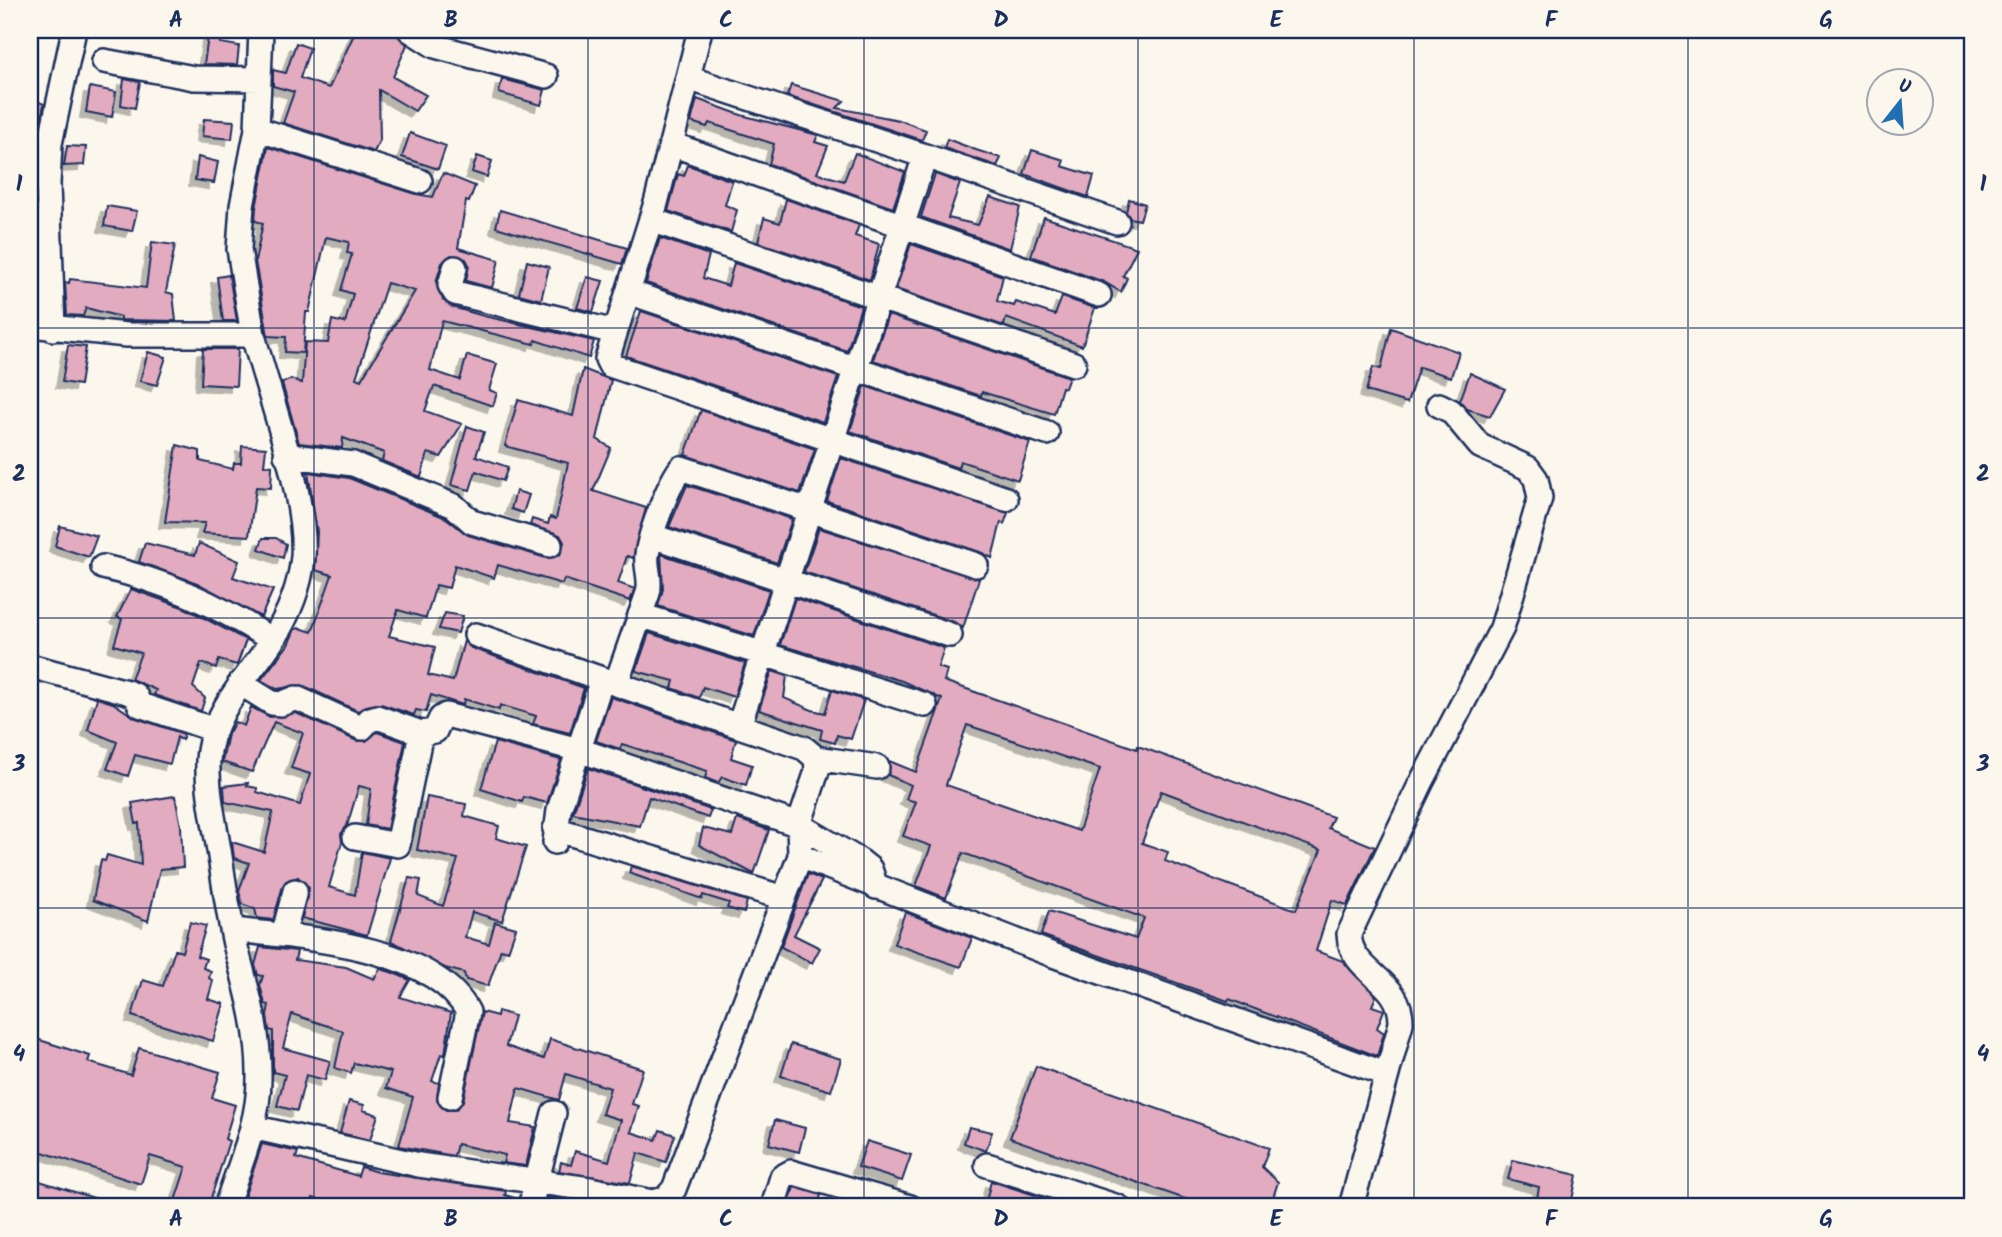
<svg xmlns="http://www.w3.org/2000/svg" width="2002" height="1237" viewBox="0 0 2002 1237" font-family="Kalam,sans-serif">
<defs>
<filter id="shadow"><feDropShadow dx="-6" dy="6" stdDeviation="0" flood-color="#0004"/></filter>
</defs>
<rect width="100%" height="100%" fill="#fbf7ec"/>
<filter id="ink" filterUnits="userSpaceOnUse"><feTurbulence type="fractalNoise" baseFrequency=".0143" numOctaves="2"/><feDisplacementMap in="SourceGraphic" scale="14" xChannelSelector="R" yChannelSelector="G"/><feConvolveMatrix kernelMatrix="1 2 1 2 8 2 1 2 1" color-interpolation-filters="sRGB"/></filter>
<g filter="url(#ink)">
<path fill="#e3abbf" stroke="#1b2f5e" stroke-width="2" fill-rule="evenodd" filter="url(#shadow)" d="M209,30h11v13l19,3 -2,19 -33,-1z
M356,30l40,1 11,14 -14,32 33,18 -11,16 -36,-21 1,50 -6,12 -91,-29 11,-31 -21,-6v-16l13,3 10,-30 14,5 -10,30 29,10z
M124,79l16,3 -5,26 -14,-3z
M502,79l43,11 -4,15 -42,-12z
M791,85l53,16 -7,7 62,12 27,10 -4,10 -135,-44z
M90,87l26,5 -4,25 -26,-5z
M30,98l14,6 -8,45 -6,-1z
M697,99l44,16 77,20 -3,7 13,4 -11,27 27,8 11,-28 50,19 -12,36 -124,-44 5,-20 -65,-21 -2,4 -16,-5z
M204,119l30,2 -2,18 -30,-3z
M410,133l36,13 -8,23 -36,-12z
M947,139l29,11 25,8 -4,8 -53,-18z
M67,146l19,1 -2,18 -20,1z
M268,147l148,47 17,3 10,-24 32,13 -6,16 -3,-1 -8,47 41,12 -7,28 -26,-7 3,-16 -3,-6 -15,-4 -9,8 -6,19 7,18 9,7 32,9 110,25 -5,17 -54,-18 -1,4 -92,-23 -12,49 30,10 7,-25 30,9 -8,26 8,3 -4,13 -59,-20 -9,25 37,13 -21,33 -13,-4 -7,24 -39,-16 2,-8 -41,-15 -1,10 -43,-5 -17,-60 9,-4 11,4 3,-41 23,1 4,-23 13,3 8,-29 -12,-4 11,-36 -5,-1 2,-11 -23,-5 -17,75h-3l-3,41 -18,-1 1,-15 -18,-1 -13,-75 8,-38 -8,-2 1,-13zM387,283l28,8 -54,89 -5,-2z
M1032,150l32,10 -2,6 32,10 -6,21 -64,-23z
M30,154l5,1 1,84 -6,-3z
M477,156l15,5 -5,16 -15,-5z
M198,157l20,5 -4,21 -19,-3z
M688,165l44,16 -7,24 12,5 -6,22 -63,-21 10,-37 6,2z
M935,174l25,9 -12,35 30,7 12,-28 30,10 -10,42 -89,-32z
M786,199l73,26 -4,11 24,8 -9,36 -112,-38 6,-24 16,5z
M1129,199l16,5 -5,16 -10,-2 -4,-6z
M107,206l30,5 -5,20 -28,-5z
M500,210l127,38 -5,16 -126,-37z
M1044,217l93,31 -14,28 4,2 -6,14 -17,-10 -73,-26z
M660,238l49,17 -6,23 25,8 6,-23 127,43 -14,45 -201,-68z
M152,242l23,3 -9,47 7,2 3,27 -55,-1v-3l-35,-9 -3,8 -16,-1 -2,-33 4,1 1,-4 76,9z
M911,244l92,32 -6,25 17,5 2,-4 39,13 7,-18 33,11 -13,38 -76,-28 -2,8 -108,-37z
M527,261l22,6 -8,33 -22,-6z
M229,275l8,46h-14l-6,-44z
M30,276l7,2 1,34 -8,-1z
M587,277l16,4 -10,31 -16,-4z
M641,311l197,66 -15,45 -197,-66z
M888,315l181,62 -4,11 -3,-1 -8,27 -72,-22 -1,4 -108,-36z
M1391,328l68,24 -8,25 -32,-10 -12,36 -41,-12 7,-24 8,2z
M68,345l18,2 -6,38 -18,-3z
M203,349h35l-2,37 -35,-2z
M148,352l18,5 -9,28 -17,-4z
M583,369l28,11 -14,59 14,9 -18,43 53,17 -13,50 -6,-2 -9,27 17,6 -5,12 -66,-22 -2,5 -64,-19 -4,13 -39,-13 -6,23 -13,-3 -10,33 -28,-8 -9,26 46,11 -7,28 25,6 11,-40 7,7 113,40 -14,45 -37,-9 3,-8 -36,-11 -1,5 -35,-11 -1,6 -32,-10 -5,17 -10,-2 -2,5 -33,-11 -15,2 -8,5 -56,-26 -25,4 -16,-9 27,-35 7,-16 5,-1 12,4 20,-57 -17,-5 2,-38 -9,-60 41,6 97,40 22,17 78,23 14,-3 4,-13 -4,-7 -30,-10 2,-6 16,5 2,-7 6,2 12,-56 -63,-17 13,-46 55,16z
M1470,373l35,16 -15,27 -23,-7 -7,-8z
M865,386l165,56 -12,38 -58,-19 -2,7 -108,-37z
M701,410l114,39 -15,44 -115,-38z
M467,426l17,6 -8,24 32,11 -5,14 -27,-10 -6,19 -19,-5z
M177,445l23,6v10l33,8 1,-6h7l1,-17 24,2 -2,17 8,1 -1,22 -15,-1 -7,49 -47,-3 3,-10 -40,-1z
M841,458l167,55 -4,11 -3,-2 -9,36 -12,-6 -153,-51z
M687,485l105,34 -15,44 -108,-36z
M516,491l13,4 -6,18 -12,-4z
M60,526l37,10 -8,21 -34,-11z
M819,528l160,51 -16,49 -9,-6 -150,-50z
M263,538h13l10,6 -3,14 -24,-9z
M145,543l50,12 4,-12 40,18 -6,16 40,13 -12,27 -64,-34 -58,-21z
M661,554l108,36 -15,46 -96,-30 5,-17z
M131,589l54,19 61,32 -9,25 -18,-5 -3,8 -15,-5 -8,24 12,11 -4,13 -47,-16 2,-5 -25,-11 10,-26 -27,-8 8,-26 -5,-2z
M795,598l149,50 -6,19 9,3 -3,11 193,68 1,-3 195,71 -5,11 47,19 -28,58 -15,-5 -16,51 27,10 33,35 -4,10 12,4 -7,18 7,5 -7,23 -148,-57 -1,2 -187,-66 8,-24 87,28 8,-21 -181,-65 -17,45 -30,-12 15,-40 -28,-10 13,-34 -10,-3 5,-14 -23,-10 1,-14 27,11 26,-73 -40,-18 -122,-36zM967,725l133,44 -21,62 -133,-46zM1161,791l160,59 -25,60 -131,-49 3,-9 -26,-9z
M445,613l18,3 -5,17 -19,-4z
M649,633l96,30 -11,34 -31,-10 -4,11 -27,-10 2,-7 -38,-10z
M772,671l15,5 -3,22 28,12 13,3 7,-23 32,10 -13,39 -14,-4 -2,8 -15,-4 2,-9 -63,-20z
M611,697l125,43 -5,18 21,7 -6,20 -24,-8 -4,6 -13,-5 2,-7 -85,-27 -2,5 -24,-8z
M97,698l16,5 23,15 48,16 -2,6 -5,-3 -7,27 -35,-9 -7,21 -21,-7 10,-27 -29,-12z
M251,707l19,10 26,-4 61,28h9l11,-9 28,10 -18,87 -21,-4 5,-36 -12,-3 -12,40 -6,8 1,8 -13,45 26,8 7,-43 28,6 -23,77 -65,-17 7,-30 -11,-11 -13,5 -12,38 -16,-2 -2,-9 -13,-5 -3,-13 10,-28 -15,-5 -2,-16 32,10 9,-40 -48,-10 -1,-16 24,-3 -1,3 10,2v4l43,13 10,-31 -19,-6 12,-35 -29,-11 -22,50 -30,-10 6,-28 7,-12 9,4z
M495,742l66,18 -14,43 -23,-6 -2,5 -41,-13z
M588,768l123,42 -3,8 -59,-21 -9,29 -67,-13z
M175,796l6,30 2,41 -23,2 -12,52 -55,-21 8,-40 4,1 2,-6 34,10 -2,-42 -3,1 -4,-21z
M427,797l39,7 -2,12 35,10 -3,12 30,9 -24,74 -30,-9 -7,25 24,7 6,-22 21,6 -8,23 -7,-2 -13,37 -22,-6 -2,-7 -19,-5 -54,-27 18,-63 12,2 -3,16 25,10 15,-47 -41,-9z
M737,819l32,11 -15,44 -55,-29 4,-17 29,7z
M631,866l116,35 -3,12 -17,-5 2,-5 -26,-8 -1,4 -73,-26z
M808,874l14,6 -28,55 26,13 -8,15 -31,-16z
M905,912l67,26 -11,29 -67,-23z
M190,922l16,4 -9,30 9,3 -3,9 8,3 -2,7 4,3 -5,18 16,5 -11,37 -81,-25 11,-36 20,6 12,-36 7,2z
M260,947l37,4 -2,9 51,7 28,12 6,-10 11,3 19,8 -10,17 51,16 -6,42 -4,-1 -9,27 7,2 -2,18 9,9h9l8,-9 19,-89 15,4 1,-5 16,5 -8,30 38,13 6,-20 93,30 -11,35 7,2 -8,26 25,8 4,-10 15,5 -9,27 -28,-9 -8,30 -71,-12 2,-9 10,3 4,-14 34,10 12,-41 -19,-6 8,-26 -44,-14 -7,26 -41,-12 -8,35 25,4 -9,39 -23,-3 2,-8 -48,-11 -3,12 -55,-10 14,-49 -27,-9 5,-16 -37,-9 -3,10 -16,-5 8,-37 -51,-17 -9,34 47,13 -5,19 -19,-5 -9,36 -20,-5 8,-31 -12,-3v-41l-4,-1 -2,-15 2,-10 -4,-1 -5,-19 3,-9 -5,-1 -3,-10z
M30,1037l60,19 -2,6 43,13 8,-27 81,24 -8,26 23,7 -10,34 4,2 -21,66h-35l13,-40 -36,-11 -9,28 -111,-36z
M791,1044l50,15 -10,32 -50,-15z
M1036,1066l233,82 -7,19 16,15 -8,25h-62l-198,-69z
M349,1101l15,4 -1,5 15,5 -8,25 -30,-7z
M775,1120l30,8 -6,24 -30,-8z
M969,1127l23,5 -6,19 -22,-8z
M867,1141l44,14 -9,26 -44,-14z
M262,1144l36,8 -2,6 62,18 3,-9 16,5 129,19 -1,4 13,4 -2,8h-169l-34,-9 -1,9h-71z
M1513,1160l64,15 -6,30 -34,-6 2,-12 -31,-8z
M30,1178l83,26 -1,3h-82z
M991,1181l69,22 10,4h-47l-37,-5z
M794,1187l27,8 -4,12h-24l2,-5 -5,-2z
M547,1197l41,6 21,4h-65z"/>
<g fill="none" stroke-linecap="round" stroke-linejoin="round">
<defs>
<path id="minor" d="M410,30l25,16 111,30
M700,30l-44,173 -49,156 3,6 396,134
M104,61l90,17 65,1
M257,129l163,52
M671,144l428,151
M925,156l192,66
M651,220l423,144
M455,268l-5,17 5,8 160,39
M628,292l419,141
M30,325l97,10h126c16,60 54,162 50,222 -3,30 -15,59 -31,84 -24,36 -62,74 -64,120 -1,29 6,60 11,89 5,32 9,63 16,94 12,45 25,89 24,135 0,44 -20,87 -33,128
M53,329l-5,-145 2,-40 24,-114
M253,335l-14,-86 3,-43 15,-77 4,-99
M286,455l67,9 101,42 18,16 78,23
M652,536l298,99
M103,567c63,14 115,38 169,73
M640,615l285,90
M476,635l126,44
M30,666l97,26 8,3 5,10 75,25
M240,683l32,20 9,1 15,-6 66,30 8,-9 7,-2 44,16 -23,112 -43,-8
M616,684l32,-91c4,-14 -3,-25 -1,-38 3,-22 21,-70 34,-87l295,97
M739,726l65,22 12,10 1,13 -18,54 1,31 253,99 333,119
M421,733l14,-2 6,-13 5,-3 133,35 220,75 61,36 10,8 6,18
M816,758l61,9
M555,829l229,69
M555,842l4,-32 43,-131 137,47 186,-570 -237,-78
M232,930c67,7 201,15 236,82l-18,85
M283,935l12,-44
M252,1127l167,38 171,24 62,13 13,-3 9,-10 126,-333
M987,1165l131,42
M530,1207l24,-94
M773,1207l9,-30 9,-5 119,35
M1351,1207l50,-184c1,-45 -50,-48 -52,-89l72,-151 81,-155 38,-130 -4,-19 -8,-11 -48,-22 -29,-35 -12,-6"/>
</defs>
<use href="#minor" stroke="#1b2f5e" stroke-width="28"/>
<use href="#minor" stroke="#fbf7ec" stroke-width="23"/>
</g>
</g>
<path fill="none" stroke="#1b2f5e" stroke-width="2" stroke-opacity="0.55" d="M314,30v1177M588,30v1177M864,30v1177M1138,30v1177M1414,30v1177M1688,30v1177M30,328h1942M30,618h1942M30,908h1942"/>
<rect width="2002" height="1237" fill="none" stroke="#fbf7ec" stroke-width="77"/>
<g transform="translate(1900 102) rotate(17)"><circle r="33" fill="#fbf7ec" stroke="#a1a7b3" stroke-width="2"/>
<path d="M0-5L12 26L0 18L-12 26Z" fill="#1f6fb2"/>
<text y="-10" font-size="19" font-weight="bold" text-anchor="middle" fill="#1b2f5e">U</text>
</g>
<rect x="38" y="38" width="1926" height="1160" fill="none" stroke="#1b2f5e" stroke-width="2.5"/>
<g font-size="23" text-anchor="middle" font-weight="bold" fill="#1b2f5e">
<text x="176" y="27">A</text>
<text x="451" y="27">B</text>
<text x="726" y="27">C</text>
<text x="1001" y="27">D</text>
<text x="1276" y="27">E</text>
<text x="1551" y="27">F</text>
<text x="1826" y="27">G</text>
<text x="19" y="191">1</text>
<text x="1983" y="191">1</text>
<text x="19" y="481">2</text>
<text x="1983" y="481">2</text>
<text x="19" y="771">3</text>
<text x="1983" y="771">3</text>
<text x="19" y="1061">4</text>
<text x="1983" y="1061">4</text>
<text x="176" y="1226">A</text>
<text x="451" y="1226">B</text>
<text x="726" y="1226">C</text>
<text x="1001" y="1226">D</text>
<text x="1276" y="1226">E</text>
<text x="1551" y="1226">F</text>
<text x="1826" y="1226">G</text>
</g>
</svg>
